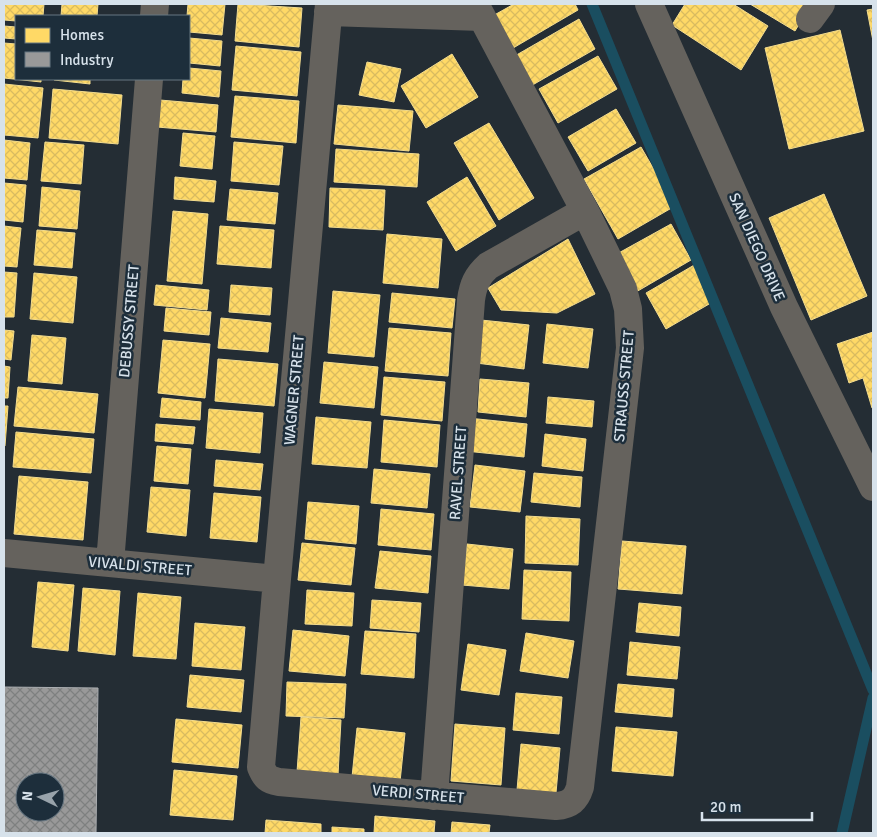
<svg xmlns="http://www.w3.org/2000/svg" width="877" height="837" viewBox="0 0 877 837" font-family="Signika,sans-serif">
<defs>
<pattern id="homes-cross-hatch" width="8" height="8" patternUnits="userSpaceOnUse" patternTransform="scale(1.25)"><rect width="8" height="8" fill="#ffd966"/><path d="M0 0l8 8M0 8l8-8" fill="none" stroke="#d9bb60"/></pattern>
<pattern id="industry-cross-hatch" width="8" height="8" patternUnits="userSpaceOnUse" patternTransform="scale(1.25)"><rect width="8" height="8" fill="#999"/><path d="M0 0l8 8M0 8l8-8" fill="none" stroke="#7e8080"/></pattern>
</defs>
<rect width="100%" height="100%" fill="#242d34"/>
<path fill="url(#homes-cross-hatch)" stroke="#f3dc8e" d="M4,4h40l-1,12h-27v5l-12,-1z
M62,4h36l-1,12h-36z
M188,4h37l-3,31 -33,-3v-16h-2z
M238,4l64,4 -3,39 -64,-6z
M514,4h61l3,6 -70,41 -19,-33z
M685,4h48l35,22 -27,44 -69,-45z
M750,4h61l-16,27z
M873,9v32l-6,-31z
M579,19l16,30 -66,38 -16,-30z
M4,26l12,1v12l-12,-1z
M840,30l24,101 -75,18 -24,-101z
M189,38l33,3 -2,25 -31,-3z
M4,43l12,1v35h25v3l-37,-4z
M236,46l65,6 -4,44 -65,-6z
M452,54l26,43 -52,31 -25,-42z
M598,56l19,33 -59,34 -19,-34z
M367,62l34,7 -7,33 -35,-7z
M189,68l32,3 -2,26 -37,-4 1,-14h6z
M54,79h36v5l-36,-4z
M4,84l39,4 -5,50 -34,-3z
M53,89l69,6 -4,49 -69,-6z
M235,96l64,5 -3,42 -65,-6z
M160,100l58,5 -2,27 -59,-5z
M338,105l75,6 -4,40 -75,-7z
M616,109l20,34 -48,28 -20,-34z
M489,123l45,75 -35,22 -45,-77z
M183,133l32,3 -3,33 -32,-3z
M4,140l26,3 -3,37 -23,-2z
M45,142l39,3 -3,39 -40,-3z
M234,142l49,4 -4,39 -48,-4z
M641,147l34,59 -57,33 -34,-60z
M336,149l83,5 -2,33 -83,-5z
M175,177l41,4 -2,21 -40,-3z
M467,177l29,49 -40,25 -29,-49z
M4,183l22,2 -3,37 -19,-2z
M42,187l38,4 -3,38 -38,-3z
M330,188l55,2 -2,40 -54,-3z
M230,189l48,4 -3,31 -48,-4z
M824,194l43,102 -56,24 -42,-102z
M173,211l35,3 -6,70 -35,-3z
M671,224l20,36 -55,32 -21,-37z
M4,226l17,2 -4,39 -13,-1z
M220,226l54,4 -3,38 -54,-4z
M37,230l38,3 -3,35 -38,-3z
M387,234l55,5 -4,49 -55,-5z
M568,239l27,55 -38,19 -56,-3 -13,-22z
M696,264l20,36 -50,29 -20,-36z
M4,272l13,1 -3,44h-10z
M34,273l43,4 -4,46 -43,-4z
M156,285l53,5 -2,20 -53,-5z
M231,285l41,3 -2,27 -41,-3z
M333,291l47,4 -6,62 -46,-4z
M392,293l63,6 -3,29 -63,-6z
M166,308l45,4 -2,23 -45,-4z
M221,318l50,5 -3,29 -50,-4z
M481,320l48,5 -5,44 -48,-6z
M547,324l46,5 -5,39 -45,-5z
M389,328l62,5 -3,43 -63,-5z
M4,330l10,1 -3,29 -7,-1z
M873,332v75l-1,1 -9,-30 -14,5 -12,-39z
M32,335l34,3 -4,46 -34,-3z
M163,340l47,4 -5,54 -47,-5z
M218,359l60,5 -4,42 -59,-5z
M324,362l54,5 -4,41 -54,-5z
M4,366l6,1 -2,31h-4z
M384,377l61,5 -3,39 -61,-6z
M480,379l49,4 -3,34 -48,-5z
M18,387l80,7 -4,39 -80,-7z
M548,397l46,4 -2,26 -46,-4z
M162,398l39,4 -1,18 -40,-3z
M4,406h4l-3,40h-1z
M209,409l54,4 -3,40 -54,-5z
M316,417l55,5 -4,46 -55,-4z
M468,418l59,6 -3,33 -59,-6z
M384,420l56,5 -3,42 -56,-5z
M156,424l39,3 -2,17 -38,-3z
M16,432l78,7 -3,34 -78,-6z
M545,434l41,5 -3,32 -41,-5z
M157,446l34,3 -3,35 -34,-3z
M216,460l47,4 -3,26 -46,-4z
M475,465l50,6 -5,41 -50,-5z
M374,469l56,5 -3,34 -56,-5z
M534,473l48,4 -2,30 -49,-5z
M19,476l69,6 -5,58 -69,-6z
M151,487l39,3 -4,46 -39,-4z
M214,493l47,4 -4,45 -47,-4z
M308,502l51,4 -3,38 -51,-5z
M381,509l53,5 -3,36 -53,-5z
M526,516l54,3 -2,46 -53,-2z
M622,541l64,5 -4,48 -64,-5z
M302,543l53,5 -4,37 -53,-5z
M467,544l46,5 -4,40 -47,-4z
M380,551l51,5 -3,37 -53,-5z
M524,570l47,2 -2,49 -47,-2z
M38,582l36,3 -6,66 -36,-4z
M83,588l37,3 -5,64 -37,-4z
M307,590l47,3 -2,33 -47,-2z
M138,593l43,4 -5,62 -43,-3z
M372,600l49,3 -2,29 -49,-4z
M639,603l42,4 -2,29 -43,-4z
M195,623l50,4 -4,43 -49,-4z
M293,630l56,6 -4,40 -56,-5z
M365,631l51,3 -2,44 -53,-4z
M526,633l48,8 -6,37 -48,-7z
M630,642l50,5 -3,32 -50,-4z
M468,644l38,6 -7,45 -38,-5z
M190,675l54,5 -3,32 -54,-5z
M287,682l59,2 -2,34 -58,-2z
M618,684l56,5 -2,28 -57,-5z
M516,693l46,4 -3,37 -46,-4z
M301,717l40,3 -3,55 -41,-3z
M176,719l66,6 -4,43 -66,-6z
M455,724l50,4 -4,57 -50,-4z
M616,727l61,5 -4,44 -61,-5z
M357,728l48,5 -5,49 -48,-5z
M521,744l39,4 -4,45 -39,-3z
M174,770l63,6 -4,44 -63,-5z
M375,816l60,5 -1,12h-60z
M266,820l55,4v9h-56z
M452,822l38,3 -1,8h-38z
M332,827l32,2v4h-32z"/>
<path fill="url(#industry-cross-hatch)" stroke="#acafb2" fill-rule="evenodd" d="M4,687l94,1 -2,145h-92zM25,782h30v30h-30z"/>
<g fill="none" stroke-linecap="round" stroke-linejoin="round">
<path stroke="#1a4e60" stroke-width="11" d="M592,4l281,686
M842,833l31,-135"/>
<path stroke="#65625d" stroke-width="28" d="M329,4l-52,575 -16,188c4,10 7,13 18,15l277,24c14,-1 20,-6 24,-19l50,-439 -2,-39 -5,-20 -38,-78 -110,-207
M649,4l135,303 89,180
M328,12l154,5
M154,16l1,-12
M810,19l11,-15
M4,553l273,26
M110,563l39,-484
M434,796l37,-496c2,-15 6,-24 17,-34l97,-55"/>
</g>
<g text-anchor="middle" dominant-baseline="central" stroke-width="5" stroke-linejoin="round" paint-order="stroke">
<g font-size="15" fill="#d7e2eb" stroke="#1d2e3b">
<text transform="translate(757 247) rotate(66)">SAN DIEGO DRIVE</text>
<text transform="translate(129 321) rotate(-85)">DEBUSSY STREET</text>
<text transform="translate(624 386) rotate(-85)">STRAUSS STREET</text>
<text transform="translate(294 390) rotate(-85)">WAGNER STREET</text>
<text transform="translate(458 473) rotate(-86)">RAVEL STREET</text>
<text transform="translate(140 566) rotate(5)">VIVALDI STREET</text>
<text transform="translate(418 794) rotate(5)">VERDI STREET</text>
</g>
</g>
<rect width="877" height="837" fill="none" stroke="#d7e2eb" stroke-width="10"/>
<rect x="15" y="15" width="175" height="65" fill="#1d2e3b" stroke="#677681"/>
<rect x="25" y="28" width="25" height="15" fill="#ffd966" stroke="#677681"/>
<text x="60" y="40" font-size="15" fill="#d7e2eb">Homes</text>
<rect x="25" y="52" width="25" height="15" fill="#999999" stroke="#677681"/>
<text x="60" y="65" font-size="15" fill="#d7e2eb">Industry</text>
<g transform="translate(40 797) rotate(275)"><circle r="24" fill="#1d2e3b" stroke="#677681"/>
<path d="M0-4L9 19L0 12L-9 19Z" fill="#98a3ab"/>
<text y="-8" font-size="14" font-weight="bold" text-anchor="middle" fill="#d7e2eb">N</text>
</g>
<path d="M702 812v8h110v-8" fill="none" stroke="#d7e2eb" stroke-width="2.5"/>
<text x="710" y="812" font-size="15" fill="#d7e2eb" stroke="#1d2e3b" stroke-width="4" paint-order="stroke">20 m</text>
</svg>
